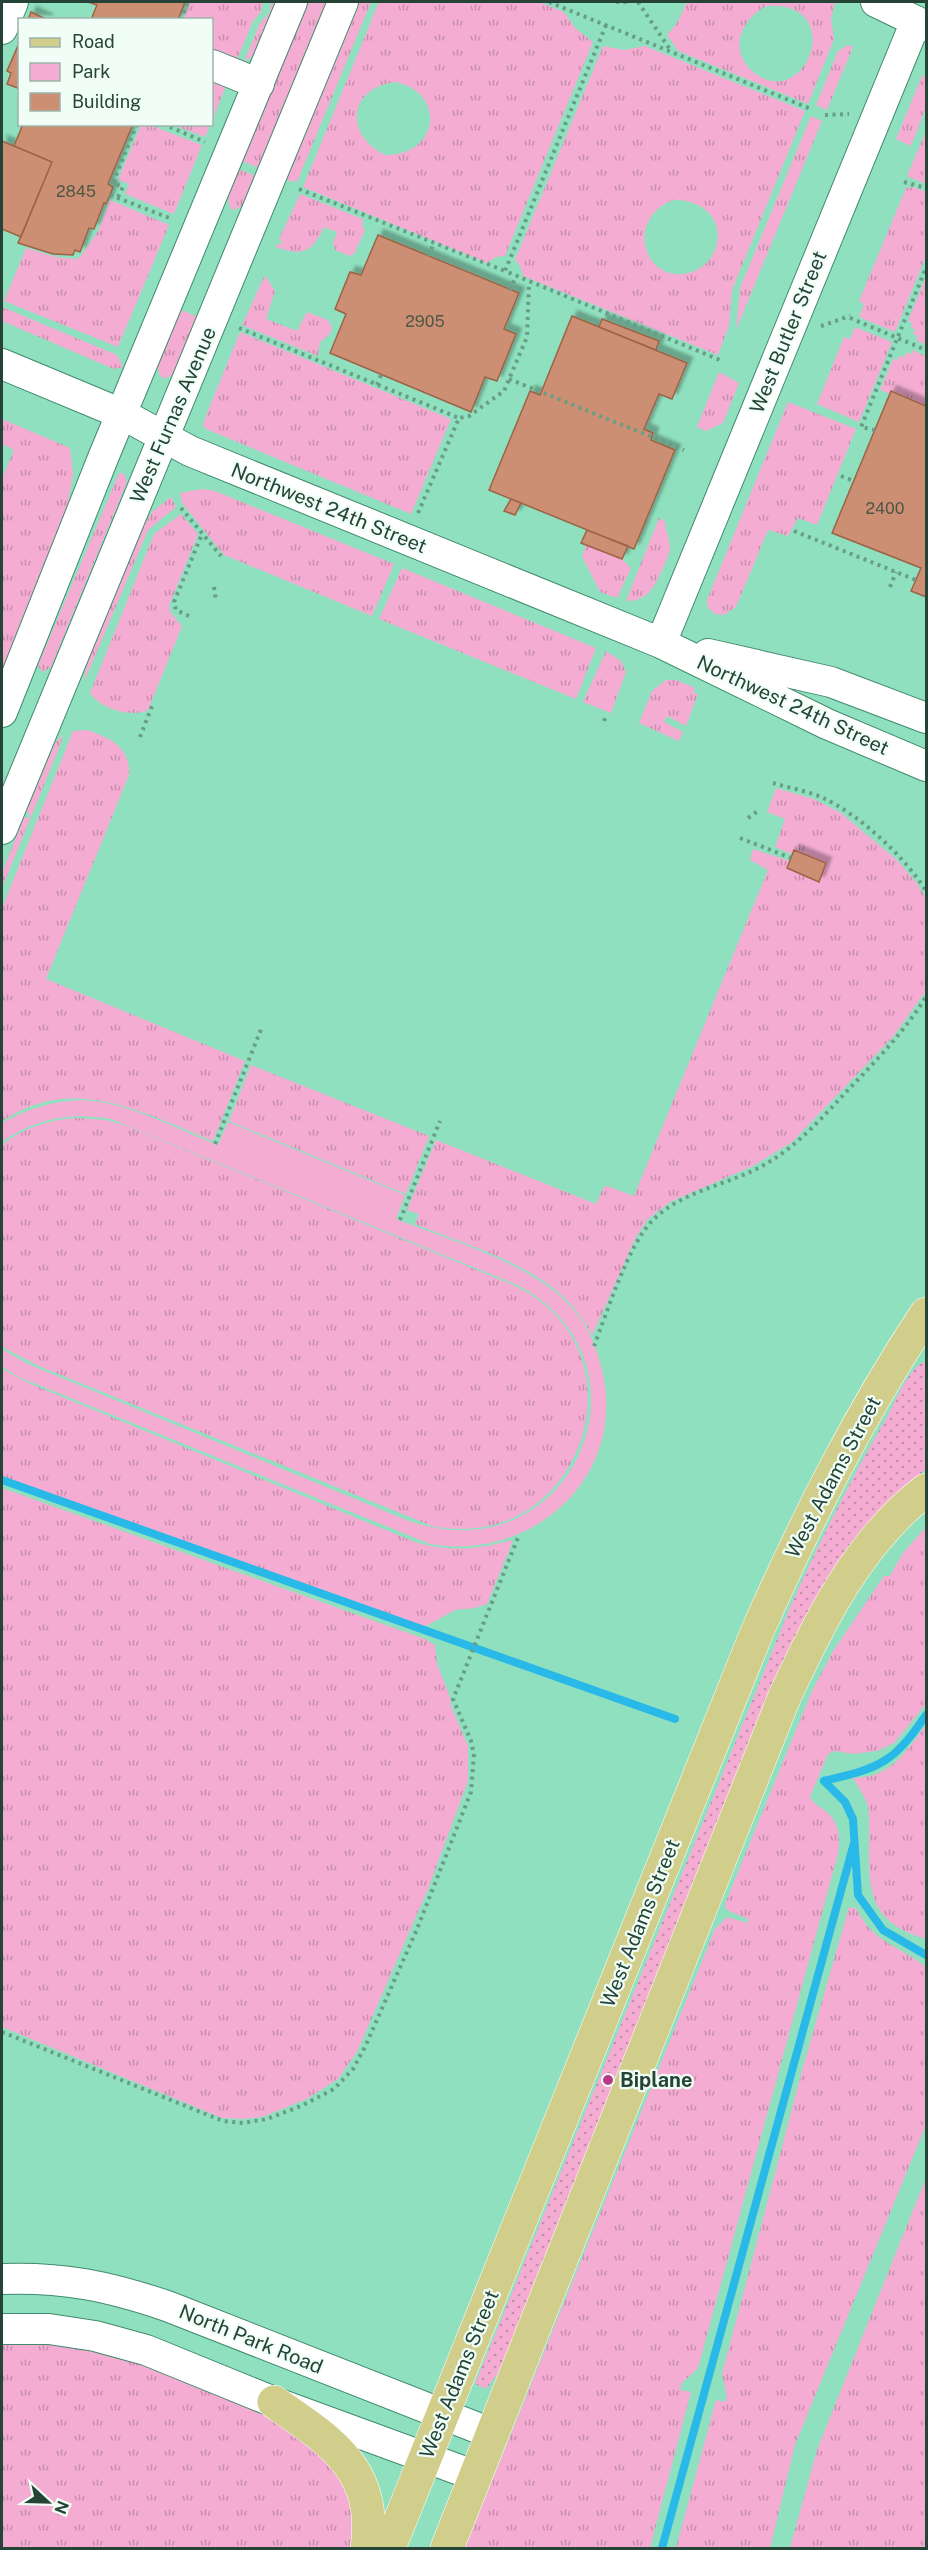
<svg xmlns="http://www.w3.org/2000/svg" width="928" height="2550" viewBox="0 0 928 2550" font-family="'Public Sans',sans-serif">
<defs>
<pattern id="grass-tufts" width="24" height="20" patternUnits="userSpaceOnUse" patternTransform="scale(1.5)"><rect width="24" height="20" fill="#f5acd3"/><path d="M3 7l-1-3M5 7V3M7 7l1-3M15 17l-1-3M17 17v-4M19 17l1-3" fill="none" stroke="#c68eac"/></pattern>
<pattern id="garden-dots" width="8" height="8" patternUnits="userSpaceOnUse" patternTransform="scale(1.5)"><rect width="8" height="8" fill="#f5acd3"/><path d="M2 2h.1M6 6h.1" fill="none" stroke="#c68eac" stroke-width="1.8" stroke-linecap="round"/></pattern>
<filter id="shadow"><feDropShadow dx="5.5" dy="-5.5" stdDeviation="1.5" flood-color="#0004"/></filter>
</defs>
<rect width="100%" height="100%" fill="#a2ebcc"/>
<path fill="#8fe0be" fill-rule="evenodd" d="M2,2h924v2546h-924zM20,20h192v104h-192z"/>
<path fill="url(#grass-tufts)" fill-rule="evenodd" d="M190,2h73l-2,10 -8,9 -18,43 -23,-7v-37h-29z
M271,2h5l-22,53 -10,7 16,-39 10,-11z
M307,2h20l-68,166 -17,-7z
M358,2h13l-74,180 -4,-2 -1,2 -7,-3z
M379,2h160l25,10 11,16 18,14 -88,214 -9,1 -9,6 -184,-76zM396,82c52,12 42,74 -11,73 -42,-21 -36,-68 11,-73z
M687,2l148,1 -4,15 3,21 -26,65 -130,-53 -11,-16 10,-12zM767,6c84,-5 36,112 -16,64 -23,-22 -8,-53 16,-64z
M848,45l5,2 -26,63 -11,-5 22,-54z
M603,46l21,4 21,-4 160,65 -73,179 -3,36 -11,29 -195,-79 -3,-11 -5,-5zM673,200c29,-1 53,19 42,50 -4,10 -12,18 -23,22 -47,15 -69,-52 -19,-72z
M212,75l15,8 -15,38z
M922,76h4v32l-15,38 -15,-7z
M811,116l11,5 -86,209 4,-42z
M141,125h9l52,20 -28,69 -49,-20 4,-10 -11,-4z
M173,125h37l-5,12z
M926,131v53l-19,-8z
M238,169l18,7c-5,12 -9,33 -24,34 -9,-12 1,-28 6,-41z
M914,187l12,5v64l-31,76 -36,-15 5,-13 -5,-3 47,-113z
M300,194l63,25 -1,6 3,5 -11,24 -4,2 -15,-6 -2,-7 4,-11 -13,-5c-12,25 -20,30 -48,20l1,-3h4l1,-3 -3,-2z
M110,200l59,25 -51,122 -114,-46 22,-53 30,9 20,2 5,-3 17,-25z
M265,275l10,16 -9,28 31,12 10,-19 21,8 4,8 -3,7 -9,7 -2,14 -76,-31z
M926,276v69l-10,-5 2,-4 -5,-2 2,-4 -4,-3 1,-4 -4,-2z
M2,307l115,48 6,12 -9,2 -112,-48z
M181,310l17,7 -24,57 -10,5 -5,-5 -1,-8z
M855,327l37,15 -33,80 -42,-18 27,-67 6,2z
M240,332l211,87 -40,95 -205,-85 -3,-4 4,-12z
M912,350l14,6v50l-34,-15 -2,3 -10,-4 13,-31 4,1 2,-4 5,1 2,-4 5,1z
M719,372l20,11 -16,40 -17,8 -9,-4z
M788,402l68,27 -39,96 -19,-7 -10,18 -20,-6 -32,77 -12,8 -9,-1 -7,-6 -1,-8z
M2,419l68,29 3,26 -7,40 -64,158v-193l12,-29 -12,-6z
M119,473l5,1 3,8 -76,185 -8,5 -5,-6 3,-8z
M202,489l13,2 179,73 -22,52 -148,-61 -42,-52 -2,-10z
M171,497l5,10 -28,23 -63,150v-8l4,-14 54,-132 10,-15z
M181,514l17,20 -29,72 2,7 11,13 -34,84c-17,8 -47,-1 -58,-17l64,-159z
M659,518l6,3c0,9 5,18 5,27 -1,8 -5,16 -8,22 -8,18 -15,31 -36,31z
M586,545l36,14 9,9 -14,30 -17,-6 -18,-36z
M402,568l194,80 -20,51 -197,-80z
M606,651l15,10 5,11 -15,41 -28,-11z
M666,680h10l19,8 -2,4 5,2 -12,32 -19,-10 -3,6 19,10 -4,9 -40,-18 13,-32z
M87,730c23,8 44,17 42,45l-83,204 199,82 -32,80c-71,-29 -139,-68 -211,-20v-213l71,-177z
M63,735l-2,8 -59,145v-15l22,-56 5,1 1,-4 -4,-2 29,-69z
M776,788l38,11 27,14 56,47 19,22 10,16v93l-34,47 -100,104 -39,24 -83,36 -23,18 -11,17 -44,99c-30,-66 -114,-86 -177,-112l4,-10 -12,-4 29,-70 160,64 7,-16 4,-2 27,10 134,-326 -18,-10 3,-11 37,12 -3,7 31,13 7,-18 -31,-13 -3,4 -16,-7 10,-28 -18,-7z
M251,1065l178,71 -23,58 -177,-73z
M77,1118l29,2 21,6 386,159c138,63 70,271 -81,241l-391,-159 -35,-18 -4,-3v-201c21,-17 48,-26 75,-27z
M2,1369l29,15 384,158c32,10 64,8 96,-2l1,3 -25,61 -12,4 -20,2 -29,16 -15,-1 -409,-146z
M2,1488l423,151 10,6 2,19 13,33 1,9 17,40v35l-40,108 -71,163 -19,27 -31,20 -45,18 -19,2 -21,-1 -220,-91z
M926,1527v177l-32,39 -17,8 -24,3 -18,-3 -7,3 -18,43c4,8 11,10 18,16 12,11 12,26 10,41l-140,514 -17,16 -1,6 11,2 -41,156h-185l250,-619 12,-12 21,6v-4l-21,-9 -2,-6 86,-211 22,-42 51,-75h6l13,-23z
M926,1725v214c-54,-16 -58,-44 -57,-95 0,-12 1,-25 -1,-37 -3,-11 -9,-19 -15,-29 38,0 52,-26 73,-53z
M849,1907l8,2c13,32 45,38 69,58v158l-131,320 -25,103h-94l40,-148 9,2 2,-5 -5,-23 80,-303z
M926,2178v370h-136l27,-98z
M52,2343l62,13 69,21 91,41 41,25 36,49 4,38 -4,18h-349v-204z"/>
<path fill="#f5acd3" d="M81,1100c48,2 93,28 137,45l10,-23 177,73 -9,24c56,22 138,45 177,90 15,17 24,39 29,61 26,106 -69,192 -172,174l-411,-167 -17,-10v-18l26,15 381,157c167,57 255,-164 106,-237l-404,-165c-40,-7 -76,-1 -109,23v-19c25,-14 50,-22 79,-23z"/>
<path fill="url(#garden-dots)" d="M921,1363h5v106l-30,27 -25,28 -368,843 -17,22 -11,-5 316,-779c29,-64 60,-127 96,-188 9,-17 19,-42 34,-54z"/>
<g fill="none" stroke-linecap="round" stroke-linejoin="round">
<path stroke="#28b9e8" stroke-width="8" d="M2,1480l673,239
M824,1781l21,21 8,17 5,76 25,35 43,25
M824,1781c20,-5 42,-9 60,-20 17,-10 31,-30 42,-46
M662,2548l192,-705"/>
</g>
<path fill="#cd8f73" stroke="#9c6347" stroke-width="1.5" filter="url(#shadow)" d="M88,2h97l-7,18h-87l6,-15z
M31,12l17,8h-20z
M20,41v48l-13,-5 4,-11 -4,-2z
M23,124h110l-25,60 5,3 -3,8 -4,9 -2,-1 -10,26 -5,-1 -9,24 -5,-2 -2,5 -20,-1 -35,-11 34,-81 -38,-16z
M2,141l50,21 -31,75 -19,-8z
M378,235l141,58 -15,36 12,5 -19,47 -12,-4 -14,35 -141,-59 16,-39 -11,-5 15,-37 11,3z
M572,316l115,47 -15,36 -13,-5 -15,35 9,4 -2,7 24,10 -41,99 -145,-59 41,-99 10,4z
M602,319l57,22 -3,9 -57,-23z
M891,391l35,15v191l-15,-6 10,-23 -89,-35z
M511,499l10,4 -6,12 -11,-4z
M587,530l41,16 -6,13 -41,-16z
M794,850l32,13 -7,19 -32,-14z"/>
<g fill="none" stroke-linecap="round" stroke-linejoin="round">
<defs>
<path id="minor" d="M876,2l50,24
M2,29l11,-27
M212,65l47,19
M2,364l120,50 68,37 471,192 166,81 99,42
M661,643l255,-622
M708,654l123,28 95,36
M2,712l101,-254 189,-456
M2,829l341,-827
M2,2279c62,-2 106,7 165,27l326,128
M2,2329h47l46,7 51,14 128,52 202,74"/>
<path id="major" d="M274,2402c57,39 104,68 93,146
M389,2548l368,-916c49,-111 102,-217 169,-318
M447,2548l337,-850c35,-76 74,-156 142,-208"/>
</defs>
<use href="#minor" stroke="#418a6e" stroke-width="32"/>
<use href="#major" stroke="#fff" stroke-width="34"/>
<path stroke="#689d86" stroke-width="4" stroke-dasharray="3 4.5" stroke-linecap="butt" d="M549,2l262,107
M616,2h14
M638,2l33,49
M181,20l7,-18
M606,25l-101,246 215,89
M825,115l24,-1
M163,124l42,18
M904,182l22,6
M299,189l206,82
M110,195l62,24
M118,197l5,-10 -10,-4 24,-59
M428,256l6,-13
M510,290l6,-14
M850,318l76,32
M821,326l29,-10
M239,328l220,90
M509,379l175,71
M377,385l4,-10
M875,430l-14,-3 65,-159
M841,476l13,5
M181,508l40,48
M418,513l41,-95 10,-2 35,-25 23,-54 2,-54
M794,531l122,49
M214,587l2,14
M890,587l6,-15
M189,616l-13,-6 -2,-8 28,-68
M604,721l2,-5
M140,737l12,-31
M773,783c16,5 35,8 50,15 37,17 82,59 103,93
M748,818l10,-7
M740,838l51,20
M215,1144l47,-117
M400,1220l40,-99
M594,1346c13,-33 34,-101 58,-125 31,-32 80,-36 117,-59 30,-18 54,-45 78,-71 28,-29 57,-59 79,-94
M2,2032l221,89 20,2 24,-4 34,-13 33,-17 19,-20 12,-22 52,-118 54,-137 3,-38 -3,-13 -18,-42 66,-164"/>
<use href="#minor" stroke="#fff" stroke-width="30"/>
<use href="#major" stroke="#d1ce8c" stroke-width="33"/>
</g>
<circle fill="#b83a89" stroke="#f0fef7" stroke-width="2" cx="608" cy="2080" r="6"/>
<g text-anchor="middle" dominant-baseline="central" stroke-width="4.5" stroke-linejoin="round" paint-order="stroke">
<g font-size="16" fill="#4f5746">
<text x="76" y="191">2845</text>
<text x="425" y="321">2905</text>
<text x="885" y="508">2400</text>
</g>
<g font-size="20" fill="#254437" stroke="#f0fef7">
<text transform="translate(788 332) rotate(-68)">West Butler Street</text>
<text transform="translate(173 415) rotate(-67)">West Furnas Avenue</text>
<text transform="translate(329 508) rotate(22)">Northwest 24th Street</text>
<text transform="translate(793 705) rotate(25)">Northwest 24th Street</text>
<text transform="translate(833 1477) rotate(-62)">West Adams Street</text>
<text transform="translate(640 1923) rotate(-68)">West Adams Street</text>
<text transform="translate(251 2339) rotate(22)">North Park Road</text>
<text transform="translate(459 2374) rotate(-68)">West Adams Street</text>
</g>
<g font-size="20" font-weight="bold" fill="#254437" stroke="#f0fef7" text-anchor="start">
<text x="620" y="2080">Biplane</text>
</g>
</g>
<rect width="928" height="2550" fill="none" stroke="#254437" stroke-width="6"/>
<rect x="18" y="18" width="195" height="108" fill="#f0fef7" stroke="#9fb4aa" stroke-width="1.5"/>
<rect x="30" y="38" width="30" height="9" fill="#d1ce8c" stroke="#9fb4aa" stroke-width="1.5"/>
<text x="72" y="48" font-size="18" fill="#254437">Road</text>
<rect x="30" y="63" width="30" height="18" fill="#f5acd3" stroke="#9fb4aa" stroke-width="1.5"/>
<text x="72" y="78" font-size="18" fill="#254437">Park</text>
<rect x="30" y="93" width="30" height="18" fill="#cd8f73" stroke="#9fb4aa" stroke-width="1.5"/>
<text x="72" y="108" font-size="18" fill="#254437">Building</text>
<g transform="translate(48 2502) rotate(112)" stroke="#f0fef7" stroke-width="4.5" paint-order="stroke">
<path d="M0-4.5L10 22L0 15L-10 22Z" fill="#254437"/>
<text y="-9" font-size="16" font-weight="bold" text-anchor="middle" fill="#254437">N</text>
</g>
</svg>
